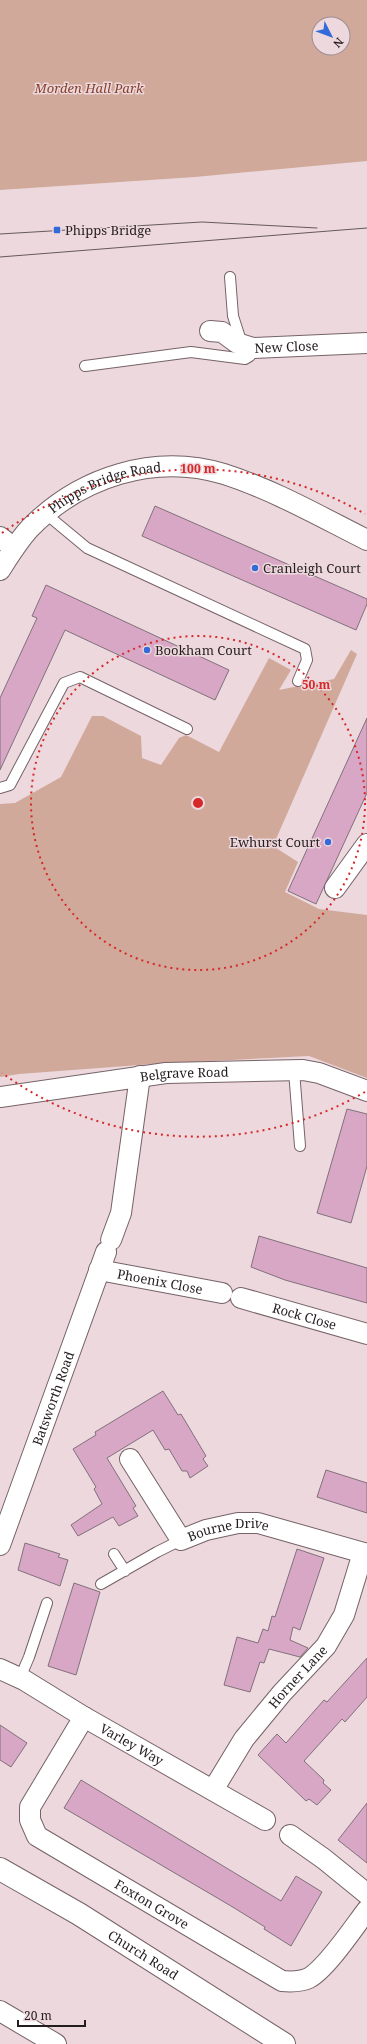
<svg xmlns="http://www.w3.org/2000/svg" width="367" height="2044" viewBox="0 0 367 2044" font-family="'Noto Serif',serif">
<rect width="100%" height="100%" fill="#edd8dd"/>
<path fill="#d0a99b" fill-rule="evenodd" d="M0,0h367v161l-172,16 -195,13zM319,24h24v24h-24z
M351,650l6,4 -84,192 25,16 -13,30 34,17 48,6v163l-58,-22 -156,8 -134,10 -19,3v-273l15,-1 46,-26 31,-61h11l38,20 1,22 19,7 18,-27 7,-3 33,17 50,-94 22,12 -12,20 55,-11z"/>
<path fill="#d9a7c6" stroke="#80717a" d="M155,506l212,93v5l-11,26 -214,-94z
M46,585l183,85 -14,30 -150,-70 -65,140v-72l37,-80 -5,-2z
M367,718v75l-51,111 -28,-13z
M347,1109l20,5v52l-16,57 -34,-10z
M259,1236l108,32v35l-82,-23 -34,-13z
M163,1391l15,24 3,-1 25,42 -3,3 5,7 -18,12 -3,-7h-5l-13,-22 -4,1 -12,-20 -46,28 29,48 -3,2 5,8 -19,10 -6,-9 -35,19 -7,-11 31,-21 -8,-15 2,-2 -23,-38 23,-14 -1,-3z
M326,1470l41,13v30l-50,-16z
M25,1543l35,11 -2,3 10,3 -8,26 -42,-16z
M297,1549l27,9 -24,72 -7,-3 -3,13 18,8 -8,9 -31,-8 -5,14 -4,-1 -10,30 -26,-7 13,-48 21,6 5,-14 5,2 4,-15 3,1z
M74,1583l26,9 -24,83 -28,-9z
M367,1658v39l-22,25 -3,-3 -38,42 20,19 -1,3 8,7 -14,15 -8,-6 -3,2 -48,-46 19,-21 9,9 38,-43 3,2z
M0,1725l27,18 -16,24 -11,-7z
M81,1780l200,121 15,-25 26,16 -31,54 -27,-17 1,-2 -34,-21 -167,-98z
M367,1803v60l-29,-23z"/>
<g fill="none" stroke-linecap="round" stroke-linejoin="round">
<defs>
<path id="lane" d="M230,277l3,39 9,28
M85,366l106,-14 54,7 5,-3 3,-8
M46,514l41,34 218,101 2,11 -9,21
M0,788l10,-3 54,-102 16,-6 107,52
M294,1071l6,75
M114,1554l11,17
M101,1584l56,-32 24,-12
M20,1678l9,-21 18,-54"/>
<g id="street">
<path id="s1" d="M210,331l12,1 15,11 16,5 114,-5"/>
<path d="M0,537l14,11"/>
<path id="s2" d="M0,570c9,-14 18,-29 30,-42 50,-51 124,-75 194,-54 50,16 97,43 143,66"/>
<path d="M335,888l32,-44"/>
<path id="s3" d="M0,1097l166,-24 137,-3 16,3 48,18"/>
<path d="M111,1240l10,-27 19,-137"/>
<path id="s4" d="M99,1270l123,23"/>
<path id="s5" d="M241,1298l126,36"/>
<path id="s6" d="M130,1459l51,81 25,-10 32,-7h20l109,31"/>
<path id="s7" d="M0,1545l106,-293"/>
<path id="s8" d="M0,1669l24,11 60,37 181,103"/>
<path id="s9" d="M84,1717l-54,90v13l7,16 245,145c10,1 18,1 27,-3 18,-10 45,-51 58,-68"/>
<path id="s10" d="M213,1790l31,-51 38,-46 44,-47 18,-31 19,-62"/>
<path d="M290,1835l34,24 43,35"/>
<path d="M0,2011l56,33"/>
</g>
<g id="secondary">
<path id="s11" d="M0,1869l79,45 205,130"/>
</g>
</defs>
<use href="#lane" stroke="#756368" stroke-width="12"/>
<use href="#street" stroke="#756368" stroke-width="22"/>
<use href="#secondary" stroke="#756368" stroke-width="24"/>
<use href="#lane" stroke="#fff" stroke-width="10"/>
<use href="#street" stroke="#fff" stroke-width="20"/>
<use href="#secondary" stroke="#fff" stroke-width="22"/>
<path stroke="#64595c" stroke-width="1" d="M0,234l202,-12 115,6
M0,257l367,-29"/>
</g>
<g fill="none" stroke="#d62828" stroke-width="2" stroke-dasharray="2 4">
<circle cx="198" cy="803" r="167"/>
<path d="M365 1092A334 334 0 0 1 2 1073M2 533A334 334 0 0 1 365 514"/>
</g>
<g fill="#326bd9" stroke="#edd8dd" stroke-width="1.5">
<rect x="53" y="226" width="8" height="8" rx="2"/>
<circle cx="255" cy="568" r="4"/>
<circle cx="147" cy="650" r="4"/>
<circle cx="328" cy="842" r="4"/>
</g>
<g text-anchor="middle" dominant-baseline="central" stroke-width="3" stroke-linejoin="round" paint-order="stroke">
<g font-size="13" font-style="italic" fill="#864129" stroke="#edd8dd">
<text x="89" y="88">Morden Hall Park</text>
</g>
<g font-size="13" fill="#241d1f" stroke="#edd8dd" text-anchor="start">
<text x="65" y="230">Phipps Bridge</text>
<text x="263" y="568">Cranleigh Court</text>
<text x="155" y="650">Bookham Court</text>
<text x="320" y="842" text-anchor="end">Ewhurst Court</text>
</g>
<g font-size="13" fill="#241d1f" stroke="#edd8dd">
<text stroke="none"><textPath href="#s1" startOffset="81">New Close</textPath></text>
<text stroke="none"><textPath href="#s2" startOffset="139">Phipps Bridge Road</textPath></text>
<text stroke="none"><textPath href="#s3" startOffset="186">Belgrave Road</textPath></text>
<text stroke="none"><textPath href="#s4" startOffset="62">Phoenix Close</textPath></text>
<text stroke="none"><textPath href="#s5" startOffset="66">Rock Close</textPath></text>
<text stroke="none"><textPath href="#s7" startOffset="156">Batsworth Road</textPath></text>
<text stroke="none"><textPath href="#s6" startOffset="145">Bourne Drive</textPath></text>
<text stroke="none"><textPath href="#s10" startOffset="142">Horner Lane</textPath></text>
<text stroke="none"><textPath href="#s8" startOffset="152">Varley Way</textPath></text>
<text stroke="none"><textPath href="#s9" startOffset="269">Foxton Grove</textPath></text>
<text stroke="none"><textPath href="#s11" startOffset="167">Church Road</textPath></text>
</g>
</g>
<circle cx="198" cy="803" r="6" fill="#d62828" stroke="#edd8dd" stroke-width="2"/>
<g font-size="12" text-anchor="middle" font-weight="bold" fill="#d62828" stroke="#edd8dd" stroke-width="3" stroke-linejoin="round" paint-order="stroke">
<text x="198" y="473">100 m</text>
<text x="316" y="689">50 m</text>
</g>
<g transform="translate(331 36) rotate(132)"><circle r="19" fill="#edd8dd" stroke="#9d8d91"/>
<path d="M0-3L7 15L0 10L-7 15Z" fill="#326bd9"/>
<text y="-6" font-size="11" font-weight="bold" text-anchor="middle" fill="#241d1f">N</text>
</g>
<path d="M18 2020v6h67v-6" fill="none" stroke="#241d1f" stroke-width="2"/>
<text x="24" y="2020" font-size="12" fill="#241d1f" stroke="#edd8dd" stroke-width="3" paint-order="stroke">20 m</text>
</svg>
